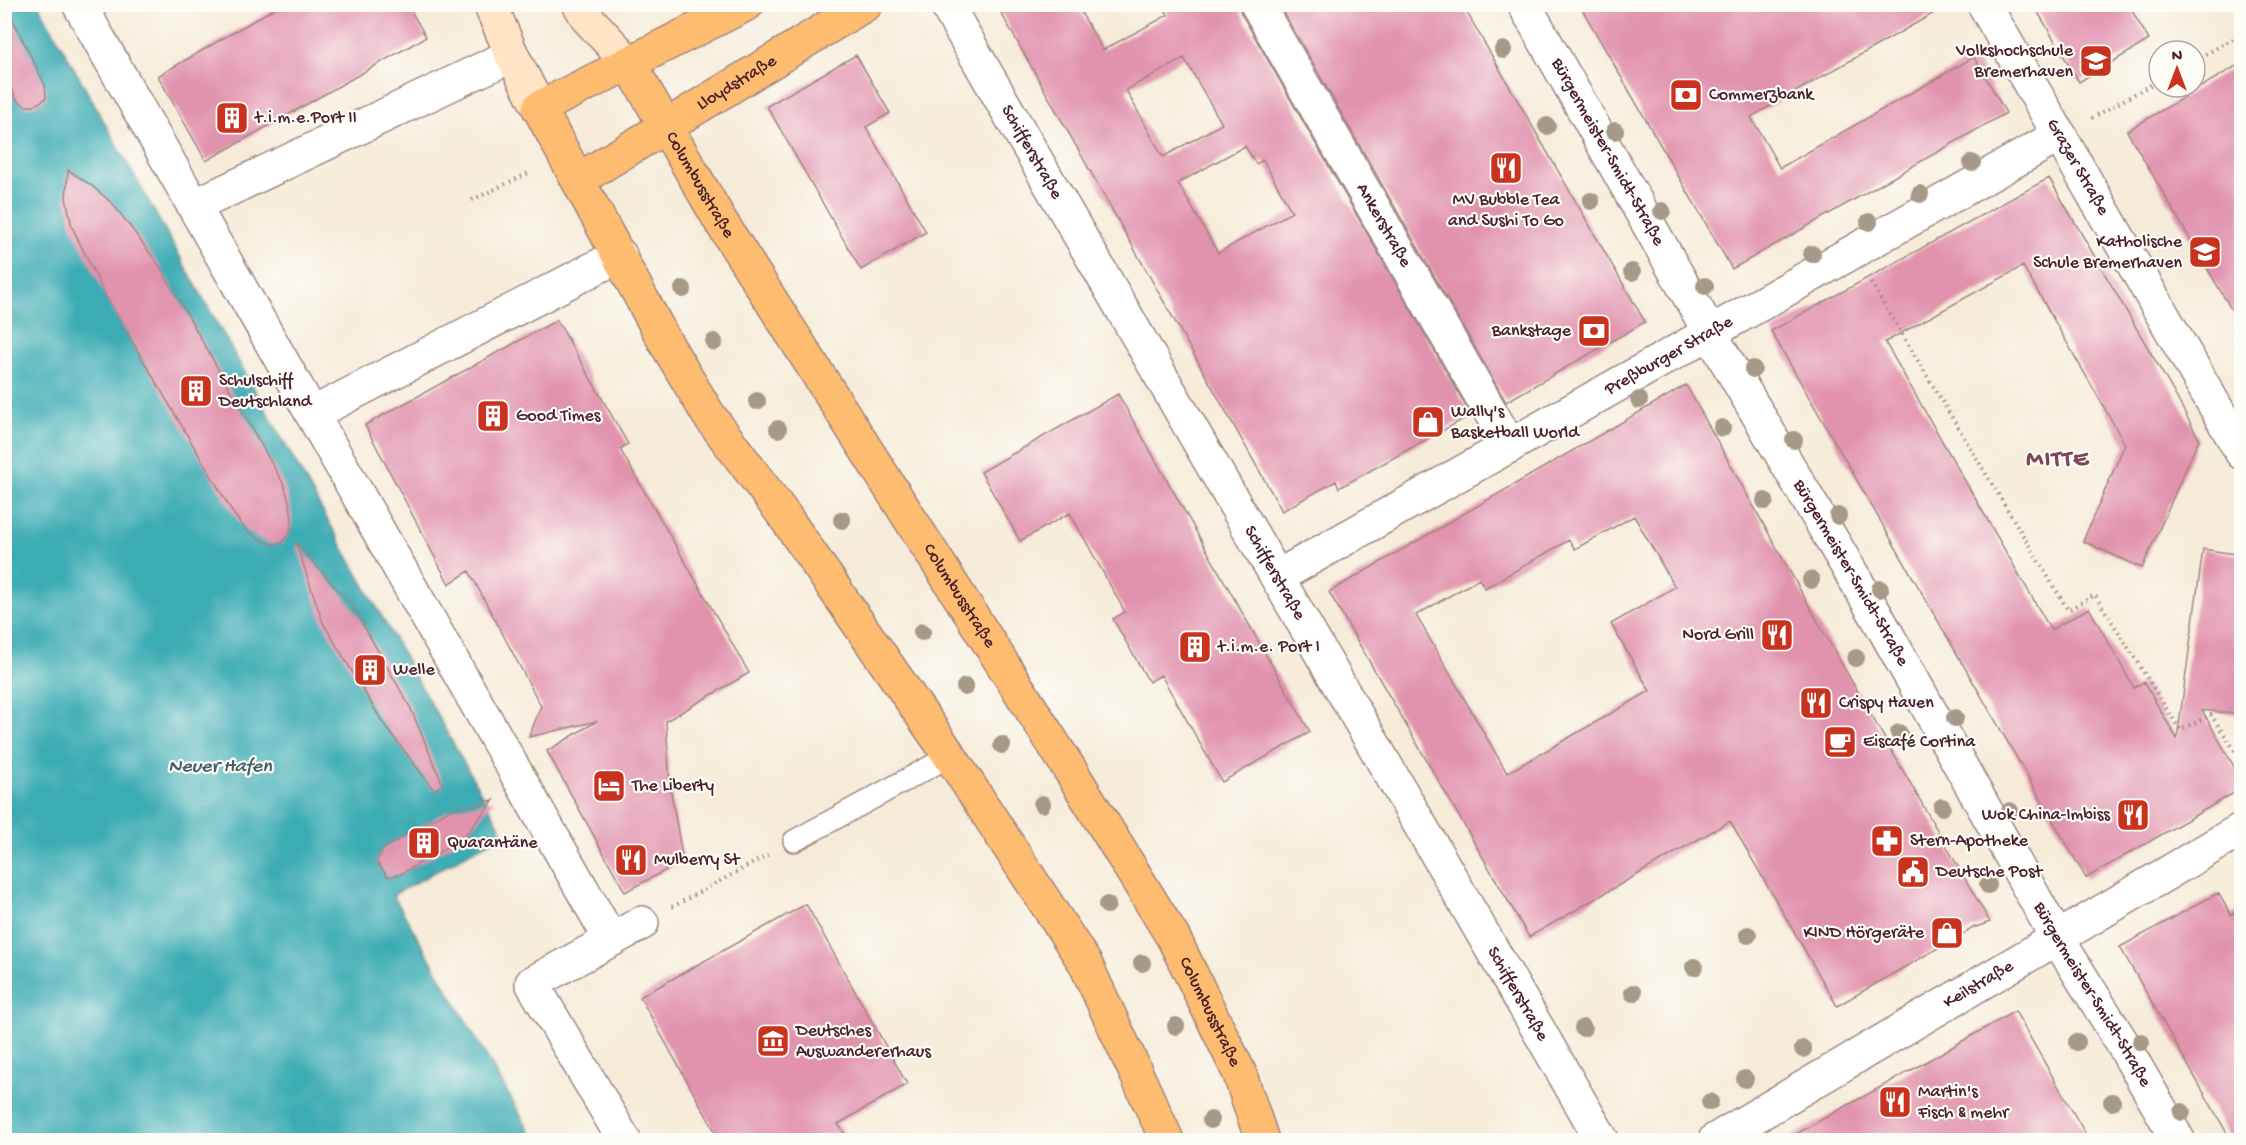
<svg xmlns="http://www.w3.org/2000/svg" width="2246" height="1145" viewBox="0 0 2246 1145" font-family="'Gochi Hand',sans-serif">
<rect width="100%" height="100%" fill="#fdfcf7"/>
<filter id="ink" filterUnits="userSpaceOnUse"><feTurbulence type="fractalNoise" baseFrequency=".0167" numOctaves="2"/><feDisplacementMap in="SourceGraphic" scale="12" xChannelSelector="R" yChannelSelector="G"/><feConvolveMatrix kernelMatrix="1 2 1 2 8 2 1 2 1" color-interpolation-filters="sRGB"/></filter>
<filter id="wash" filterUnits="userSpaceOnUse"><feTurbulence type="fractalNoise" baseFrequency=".008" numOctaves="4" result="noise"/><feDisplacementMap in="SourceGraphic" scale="24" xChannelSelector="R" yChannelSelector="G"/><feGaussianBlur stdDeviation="1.35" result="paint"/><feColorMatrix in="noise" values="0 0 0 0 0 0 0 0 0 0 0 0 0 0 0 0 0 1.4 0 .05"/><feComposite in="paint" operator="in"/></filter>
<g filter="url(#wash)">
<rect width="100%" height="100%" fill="#f6ebd8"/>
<path fill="#3aabb4" stroke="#426570" stroke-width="1.5" d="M38,4l466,830 -111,61 142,245h-530l-1,-1135z"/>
<g id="blocks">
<path fill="#e192ad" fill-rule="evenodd" d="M5,4l40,81 1,13 -12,8h-8l-9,-6 -13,-25z
M282,4h125l19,33 -220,124 -48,-85z
M996,4h80l27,46 65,-35 -6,-11h76l3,9 230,402 -132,73 -3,-7 -54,30zM1184,58l38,66 -59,33 -37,-67zM1245,146l11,18 7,-4 29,52 -74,41 -40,-70z
M1279,4h183l183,318 -139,80z
M1579,4h371l-199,113 29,51 194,-111 32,56 -274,156z
M2033,4h95l21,36 -70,42z
M856,55l34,58 -24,14 60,105 -65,38 -94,-164z
M2241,63v263l-114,-195z
M68,170l23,15 22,19 46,61 125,220 6,20 2,14 -2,13 -8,11 -12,1 -13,-6 -12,-9 -12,-16 -127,-216 -34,-70 -6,-29z
M2049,178l124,213 26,48 -57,129 -59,-27 42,-97 -102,-178 -138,76 166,288 38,-22 45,80 10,-6 33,57 26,-190 38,6v160l-39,-5 39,69v10l-155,89 -315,-547z
M557,320l71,124 -8,5 129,224 -83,48 4,65 13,75 -58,31 -78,-141 50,-30 -68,16 12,-31 -72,-135 -20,13 -84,-159z
M1686,385l142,255 162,282 -17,6 -136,78 -107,-185 -201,116 -200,-345zM1634,516l41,71 -64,37 39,67 -143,82 -91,-158 63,-36 6,9 84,-48 6,9z
M1118,394l192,338 -88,50 -61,-107 -12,7 -36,-63 12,-7 -55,-99 -50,28 -39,-69z
M296,543l56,63 6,10 52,91 33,78 -9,5 -51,-67 -60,-100z
M494,800l-31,38 -62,36 -13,3 -12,-16 8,-13 65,-38z
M2218,893l13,22 10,-6v231h-10l-111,-193z
M806,904l101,180 -69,40 11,16h-129l-80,-143z
M2015,1011l74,129h-304l139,-77z"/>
</g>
</g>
<g filter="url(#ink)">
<use href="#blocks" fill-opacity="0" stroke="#a08582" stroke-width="1.5"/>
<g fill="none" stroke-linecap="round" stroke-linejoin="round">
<defs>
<path id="lane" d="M794,841l156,-85"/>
<g id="street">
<path d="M79,4l532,936 -79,43 92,157"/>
<path id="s1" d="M946,4l656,1136"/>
<path id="s2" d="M1257,4l253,442"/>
<path id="s3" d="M1524,4l186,329 169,287 178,318 64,103 57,99"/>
<path id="s4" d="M1984,4l258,449"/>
<path d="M194,206l318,-151"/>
<path d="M312,414l308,-159"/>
<path id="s5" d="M1277,577l783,-442"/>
<path d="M611,940l31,-17"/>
<path id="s6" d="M1715,1140l527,-311"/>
</g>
<path id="secondary" d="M490,4l22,51 27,53
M579,4l10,16 40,43"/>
<g id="primary">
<path d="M747,4l-208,104 125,232 44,74 75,100 167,242 135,207 82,177"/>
<path id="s7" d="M629,63l92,159 351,551 102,166 65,133 23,68"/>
<path id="s8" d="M578,180l288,-176"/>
</g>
</defs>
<use href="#lane" stroke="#a08582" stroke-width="24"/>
<use href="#street" stroke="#a08582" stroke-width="36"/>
<use href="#secondary" stroke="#a08582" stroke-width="36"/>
<use href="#primary" stroke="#a08582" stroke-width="36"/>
<path stroke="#a08582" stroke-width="4" stroke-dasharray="1.5 4.5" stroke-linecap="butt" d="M2195,60l47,-26
M2092,118l67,-38
M472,200l59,-28
M1871,283l197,327 27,-15 85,135 31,-15 31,46
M672,907l96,-52"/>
<use href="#lane" stroke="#fff" stroke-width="21"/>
<use href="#street" stroke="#fff" stroke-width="33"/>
<use href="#secondary" stroke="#ffe4c6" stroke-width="33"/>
<use href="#primary" stroke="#febc70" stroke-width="33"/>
</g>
<g fill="#a79987">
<circle cx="1503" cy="50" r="9"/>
<circle cx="1547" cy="126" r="9"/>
<circle cx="1615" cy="131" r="9"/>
<circle cx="1972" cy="163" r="9"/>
<circle cx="1920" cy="194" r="9"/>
<circle cx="1591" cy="201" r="9"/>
<circle cx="1662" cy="211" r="9"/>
<circle cx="1869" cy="222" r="9"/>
<circle cx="1812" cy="254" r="9"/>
<circle cx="1632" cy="272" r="9"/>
<circle cx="1705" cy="286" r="9"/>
<circle cx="683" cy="289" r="9"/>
<circle cx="714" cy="342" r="9"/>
<circle cx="1753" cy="369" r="9"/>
<circle cx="1639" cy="400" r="9"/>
<circle cx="757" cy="401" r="9"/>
<circle cx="1722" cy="428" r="9"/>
<circle cx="778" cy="429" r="9"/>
<circle cx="1794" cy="440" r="9"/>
<circle cx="1765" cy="501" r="9"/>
<circle cx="1838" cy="516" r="9"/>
<circle cx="842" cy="520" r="9"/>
<circle cx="1811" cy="580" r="9"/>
<circle cx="1880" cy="589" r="9"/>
<circle cx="922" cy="632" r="9"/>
<circle cx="1856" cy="658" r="9"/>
<circle cx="965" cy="687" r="9"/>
<circle cx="1955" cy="718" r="9"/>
<circle cx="1899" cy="733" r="9"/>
<circle cx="1002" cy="745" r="9"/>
<circle cx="1042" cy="804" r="9"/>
<circle cx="1942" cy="807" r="9"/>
<circle cx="2010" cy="811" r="9"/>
<circle cx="1988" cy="885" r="9"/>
<circle cx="1107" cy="905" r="9"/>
<circle cx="1748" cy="935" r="9"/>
<circle cx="1142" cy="963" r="9"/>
<circle cx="1694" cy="967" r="9"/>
<circle cx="1633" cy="993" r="9"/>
<circle cx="1176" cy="1026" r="9"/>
<circle cx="1583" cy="1028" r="9"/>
<circle cx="2077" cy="1042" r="9"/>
<circle cx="2141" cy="1042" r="9"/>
<circle cx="1803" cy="1049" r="9"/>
<circle cx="1745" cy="1079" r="9"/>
<circle cx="1710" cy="1102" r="9"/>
<circle cx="2112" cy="1102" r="9"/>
<circle cx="2182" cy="1112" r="9"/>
<circle cx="1211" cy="1120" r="9"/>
</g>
</g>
<defs>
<symbol id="university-square" viewBox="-11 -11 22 22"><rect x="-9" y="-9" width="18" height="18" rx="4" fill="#c8321e" stroke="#fdfcf7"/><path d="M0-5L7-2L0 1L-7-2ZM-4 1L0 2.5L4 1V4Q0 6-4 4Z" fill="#fff"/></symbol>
<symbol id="bank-square" viewBox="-11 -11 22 22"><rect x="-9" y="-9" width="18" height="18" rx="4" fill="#c8321e" stroke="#fdfcf7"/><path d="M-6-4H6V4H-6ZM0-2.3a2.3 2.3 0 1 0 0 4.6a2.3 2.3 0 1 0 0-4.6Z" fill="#fff"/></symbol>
<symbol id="building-square" viewBox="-11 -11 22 22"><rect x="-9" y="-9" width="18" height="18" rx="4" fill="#c8321e" stroke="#fdfcf7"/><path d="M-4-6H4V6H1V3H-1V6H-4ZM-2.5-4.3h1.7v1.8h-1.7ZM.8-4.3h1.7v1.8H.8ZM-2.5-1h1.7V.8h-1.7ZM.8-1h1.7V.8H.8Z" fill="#fff"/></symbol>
<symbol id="restaurant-square" viewBox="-11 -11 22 22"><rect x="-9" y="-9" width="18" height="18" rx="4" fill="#c8321e" stroke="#fdfcf7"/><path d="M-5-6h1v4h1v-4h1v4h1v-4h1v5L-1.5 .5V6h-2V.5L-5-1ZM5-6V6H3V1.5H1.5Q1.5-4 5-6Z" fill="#fff"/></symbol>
<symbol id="school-square" viewBox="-11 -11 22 22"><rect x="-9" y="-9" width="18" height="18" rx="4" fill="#c8321e" stroke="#fdfcf7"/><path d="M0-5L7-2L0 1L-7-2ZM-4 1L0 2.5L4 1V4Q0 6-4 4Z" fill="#fff"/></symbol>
<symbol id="shop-square" viewBox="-11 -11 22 22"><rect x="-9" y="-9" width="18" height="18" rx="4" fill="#c8321e" stroke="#fdfcf7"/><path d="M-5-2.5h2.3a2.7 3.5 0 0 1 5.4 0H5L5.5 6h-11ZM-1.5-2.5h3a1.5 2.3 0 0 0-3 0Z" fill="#fff"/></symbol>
<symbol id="cafe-square" viewBox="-11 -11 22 22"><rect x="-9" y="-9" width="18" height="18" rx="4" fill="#c8321e" stroke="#fdfcf7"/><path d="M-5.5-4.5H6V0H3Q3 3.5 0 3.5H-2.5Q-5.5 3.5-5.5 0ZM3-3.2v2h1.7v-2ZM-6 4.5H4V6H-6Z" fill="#fff"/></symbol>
<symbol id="hotel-square" viewBox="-11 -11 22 22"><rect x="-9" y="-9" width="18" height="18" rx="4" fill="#c8321e" stroke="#fdfcf7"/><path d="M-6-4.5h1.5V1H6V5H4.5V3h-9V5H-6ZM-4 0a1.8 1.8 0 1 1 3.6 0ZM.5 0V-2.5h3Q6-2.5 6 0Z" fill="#fff"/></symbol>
<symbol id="pharmacy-square" viewBox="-11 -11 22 22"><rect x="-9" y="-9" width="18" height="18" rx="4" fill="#c8321e" stroke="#fdfcf7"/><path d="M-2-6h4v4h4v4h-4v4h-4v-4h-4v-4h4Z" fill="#fff"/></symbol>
<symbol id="civic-square" viewBox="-11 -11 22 22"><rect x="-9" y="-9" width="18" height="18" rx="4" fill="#c8321e" stroke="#fdfcf7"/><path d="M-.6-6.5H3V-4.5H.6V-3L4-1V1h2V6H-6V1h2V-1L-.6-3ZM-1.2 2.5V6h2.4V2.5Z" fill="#fff"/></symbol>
<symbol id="museum-square" viewBox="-11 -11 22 22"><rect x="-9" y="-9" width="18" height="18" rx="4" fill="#c8321e" stroke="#fdfcf7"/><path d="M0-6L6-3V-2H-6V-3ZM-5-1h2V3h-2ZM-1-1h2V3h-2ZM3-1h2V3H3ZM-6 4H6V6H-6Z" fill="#fff"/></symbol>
</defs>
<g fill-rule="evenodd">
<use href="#university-square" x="2077" y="42" width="38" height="38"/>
<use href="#bank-square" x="1667" y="76" width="38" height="38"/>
<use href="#building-square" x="213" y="99" width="38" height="38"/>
<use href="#restaurant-square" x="1487" y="149" width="38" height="38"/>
<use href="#school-square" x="2186" y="233" width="38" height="38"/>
<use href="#bank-square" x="1575" y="312" width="38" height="38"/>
<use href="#building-square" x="177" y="372" width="38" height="38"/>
<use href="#building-square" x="474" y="397" width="38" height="38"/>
<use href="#shop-square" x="1409" y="403" width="38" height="38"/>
<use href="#restaurant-square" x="1758" y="616" width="38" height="38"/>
<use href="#building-square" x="1176" y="628" width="38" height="38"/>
<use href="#building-square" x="351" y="651" width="38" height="38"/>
<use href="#restaurant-square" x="1797" y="684" width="38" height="38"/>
<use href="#cafe-square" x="1821" y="723" width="38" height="38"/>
<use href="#hotel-square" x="590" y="767" width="38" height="38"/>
<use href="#restaurant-square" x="2114" y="796" width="38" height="38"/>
<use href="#pharmacy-square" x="1868" y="822" width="38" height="38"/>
<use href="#building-square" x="405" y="824" width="38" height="38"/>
<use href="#restaurant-square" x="612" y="841" width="38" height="38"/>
<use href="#civic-square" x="1894" y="853" width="38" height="38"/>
<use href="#shop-square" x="1928" y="914" width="38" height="38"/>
<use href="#museum-square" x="754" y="1022" width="38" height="38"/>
<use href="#restaurant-square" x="1876" y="1083" width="38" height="38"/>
</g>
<g text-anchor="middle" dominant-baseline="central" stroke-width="4.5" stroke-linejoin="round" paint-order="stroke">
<g font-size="18" fill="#4a1f2b" stroke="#fdfcf7" text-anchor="start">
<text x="2073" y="51" text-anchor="end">Volkshochschule<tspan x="2073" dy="21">Bremerhaven</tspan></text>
<text x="1709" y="95">Commerzbank</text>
<text x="255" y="118">t.i.m.e.Port II</text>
<text x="1506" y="200" text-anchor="middle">MV Bubble Tea<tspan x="1506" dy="21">and Sushi To Go</tspan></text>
<text x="2182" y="242" text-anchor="end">Katholische<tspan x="2182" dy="21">Schule Bremerhaven</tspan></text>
<text x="1571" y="331" text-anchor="end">Bankstage</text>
<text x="219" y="381">Schulschiff<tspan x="219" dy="21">Deutschland</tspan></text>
<text x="1451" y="412">Wally's<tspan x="1451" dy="21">Basketball World</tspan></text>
<text x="516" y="416">Good Times</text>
<text x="1754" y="635" text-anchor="end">Nord Grill</text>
<text x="1218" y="647">t.i.m.e. Port I</text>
<text x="393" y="670">Welle</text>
<text x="1839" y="703">Crispy Haven</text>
<text x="1863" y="742">Eiscafé Cortina</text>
<text x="632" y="786">The Liberty</text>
<text x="2110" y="815" text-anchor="end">Wok China-Imbiss</text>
<text x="1910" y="841">Stern-Apotheke</text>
<text x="447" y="843">Quarantäne</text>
<text x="654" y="860">Mulberry St</text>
<text x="1936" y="872">Deutsche Post</text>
<text x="1924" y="933" text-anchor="end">KIND Hörgeräte</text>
<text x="796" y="1031">Deutsches<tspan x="796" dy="21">Auswandererhaus</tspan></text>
<text x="1918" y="1092">Martin's<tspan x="1918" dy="21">Fisch &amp; mehr</tspan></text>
</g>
<g font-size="18" fill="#4a1f2b" stroke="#fdfcf7">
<text stroke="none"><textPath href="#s8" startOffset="186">Lloydstraße</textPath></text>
<text stroke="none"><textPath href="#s1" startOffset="171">Schifferstraße</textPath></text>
<text stroke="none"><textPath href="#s3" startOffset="170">Bürgermeister-Smidt-Straße</textPath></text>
<text stroke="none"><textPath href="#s4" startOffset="188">Grazer Straße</textPath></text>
<text stroke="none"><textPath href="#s7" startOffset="141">Columbusstraße</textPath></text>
<text stroke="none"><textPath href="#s2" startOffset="255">Ankerstraße</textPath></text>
<text stroke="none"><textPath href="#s5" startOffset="450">Preßburger Straße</textPath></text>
<text stroke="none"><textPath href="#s1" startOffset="657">Schifferstraße</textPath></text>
<text stroke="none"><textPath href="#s3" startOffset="656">Bürgermeister-Smidt-Straße</textPath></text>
<text stroke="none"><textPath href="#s7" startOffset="627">Columbusstraße</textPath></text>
<text stroke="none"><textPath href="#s6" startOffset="306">Keilstraße</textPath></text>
<text stroke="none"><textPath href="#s1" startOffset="1143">Schifferstraße</textPath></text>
<text stroke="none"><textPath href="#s3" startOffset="1142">Bürgermeister-Smidt-Straße</textPath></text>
<text stroke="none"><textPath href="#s7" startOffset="1113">Columbusstraße</textPath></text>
</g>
<g font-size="20" font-style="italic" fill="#435e69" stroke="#fdfcf7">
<text x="220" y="767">Neuer Hafen</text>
</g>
<g font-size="24" font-weight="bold" letter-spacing="1.5" fill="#7f4758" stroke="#fdfcf7">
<text x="2058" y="460">MITTE</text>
</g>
</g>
<rect width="2246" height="1145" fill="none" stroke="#fdfcf7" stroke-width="24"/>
<g transform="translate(2177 69)"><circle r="28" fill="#fdfcf7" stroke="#b5a4a5" stroke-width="1.5"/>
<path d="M0-4.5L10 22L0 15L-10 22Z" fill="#c8321e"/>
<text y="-9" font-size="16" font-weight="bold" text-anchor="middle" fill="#4a1f2b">N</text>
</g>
</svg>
